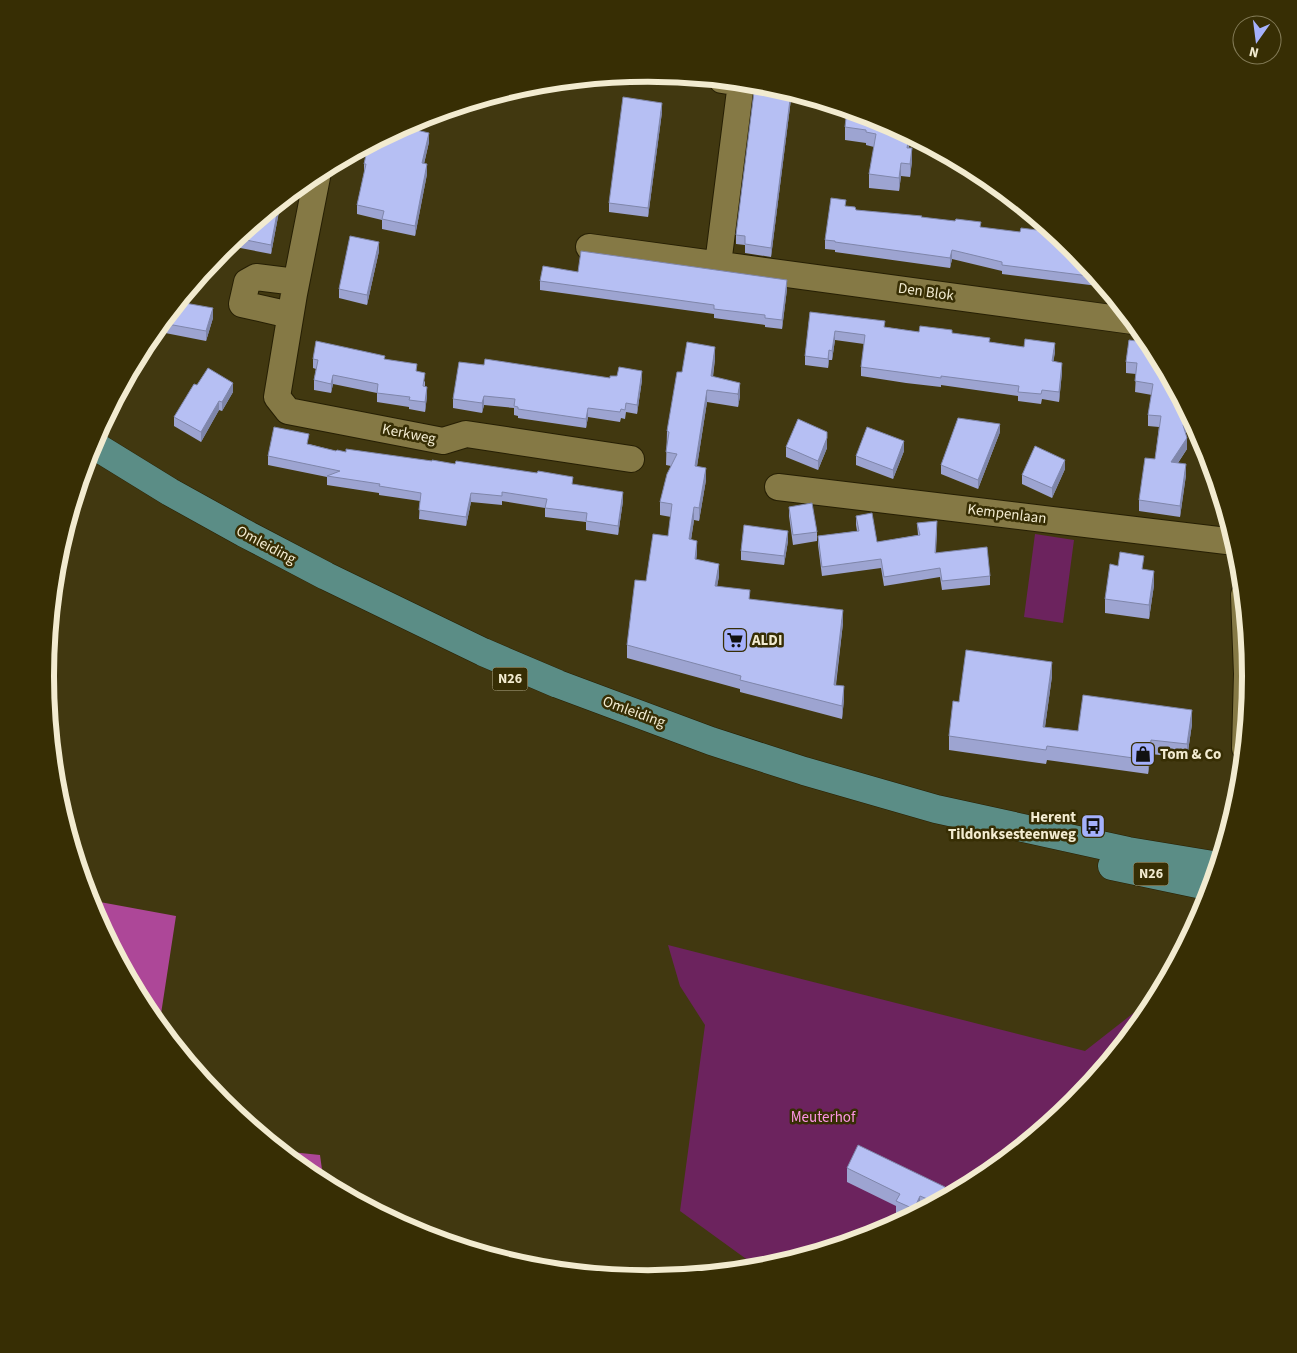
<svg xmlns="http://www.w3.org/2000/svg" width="1297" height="1353" viewBox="0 0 1297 1353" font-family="'Source Sans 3',sans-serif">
<rect width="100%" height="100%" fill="#413810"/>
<path fill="#6c235e" d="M1035,534l39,6 -11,83 -39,-6z
M668,945l417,106 60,-47 8,2 -3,6 -75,91 -91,75 -105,56 -113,34 -6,1 -80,-58 25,-186 -25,-39z"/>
<path fill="#ad4798" d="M89,900l87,16 -17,111 -12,-15 -56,-105z
M291,1152l29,3 4,29 -11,-6 -24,-20z"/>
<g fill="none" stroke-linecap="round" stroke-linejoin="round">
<defs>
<path id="minor" d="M318,172l-24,122 -17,103 11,14 155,30 23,-7 165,25
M589,247l544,74
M718,264l23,-181 -19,-3
M290,315l-48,-11 5,-22 9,-5 40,5
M778,487l457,55
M1244,595l3,79 -2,74"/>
<path id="major" d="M92,444l78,48 74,41 82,43 157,76 75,32 153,57 93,30 132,38 192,42 91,15
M1112,866l100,21"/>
</defs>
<use href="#minor" stroke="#261f04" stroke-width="28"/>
<use href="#major" stroke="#261f04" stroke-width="29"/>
<use href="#minor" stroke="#857945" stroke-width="26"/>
<use href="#major" stroke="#5b8d86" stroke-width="28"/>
</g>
<path fill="#9da4d1" d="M791,99l-20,158 -26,-4v-8l-9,-1v-9z
M662,112l-14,105 -39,-5v-9z
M880,119l30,16 -1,13 3,13 -2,16 -9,-1 -2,15 -30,-3v-14l5,-27 -8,-2v-2l-21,-3v-13z
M416,120l-2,9 15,13 -5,22 3,10 -12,62 -33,-7v-9l-25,-6v-9l7,-32v-9l4,-18z
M281,201l-10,53 -41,-8v-3z
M846,206l10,4 66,7 59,10 94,23 31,37 -104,-13v-3l-50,-12 -2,9 -115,-16v-2l-10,-1v-9z
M379,251l-12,54 -28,-7v-9z
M578,272l209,17 -5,40 -17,-2v-2l-51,-7v-4l-174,-24v-9z
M179,302l34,16 -7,23 -51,-10z
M810,312l75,15 34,5 33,1 38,9 65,10 -2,10 9,10 -3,30 -17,-3 -1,5 -23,-3v-5l-77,-11v2l-35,-4 -45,-7v-9l3,-23 -29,-4 -3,20h-3l-1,8 -23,-3v-9z
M1129,340l50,63 12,14v9l-5,7 1,16 -9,14 8,12 -6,42 -41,-6v-11l16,-41 4,-32 -11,-1v-11l4,-20 -17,-3 1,-18 -10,-1v-11z
M313,359h72l32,12 8,11v5l2,9 -2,16 -16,-3v-2l-32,-5v-9l-44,-9 -2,9 -17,-3v-10l2,-11 -3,-1z
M715,359l-2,18 27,19 -2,11 -31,-5 -10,64 9,14 -7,41 -5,-1 -3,20 6,13 -1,7 23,16 -2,10 33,13 93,24 -7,62 8,14 -2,20 -102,-27v-3l-113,-31v-13l19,-64 22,-45 3,-19 -11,-2v-13l11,-36 -5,-1 1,-34z
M610,378l32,2 -5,34 -11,-2 -1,7 -4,-1 -1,4 -32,-5 -2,11 -68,-10v-2l-4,-1v-7l-30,-3 -2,8 -29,-5v-9z
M197,385l36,7 -11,19 -3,-1 -18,32 -27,-16v-9z
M1000,432l-22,57 -37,-15v-9z
M309,444l27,7 237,34 50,16 -5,34 -32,-5v-8l-41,-5v-9l-43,-7v4l-31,-3 -5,24 -47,-7 1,-18 -41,-6v-2l-52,-8v-8l-59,-12v-9z
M786,447l41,1 -9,22 -32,-13z
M904,451l-11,28 -37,-14v-9z
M1065,469l-13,29 -30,-14v-9z
M789,507l28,25v9l-24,4 -4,-29z
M856,516l21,26 41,-7 -1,-12 20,7 -1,23 54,23v9l-48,5 -2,-13 -56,9 -3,-18 -59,8 -4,-31v-9l39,-5 -1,-6z
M788,541l-4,24 -43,-5v-9z
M1144,570l10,15 -5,34 -44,-6v-14z
M1052,676l-7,51 33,4 114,-7 -5,34 -36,-4 -3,20 -101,-14 -1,4 -97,-14v-14l10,-34z
M847,1168l98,31 -22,12 -3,-1 -2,3 -11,6 -11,-4v-9l-49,-24z"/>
<path fill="#7f86aa" d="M791,92v7l-20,158v-9z
M662,103v9l-14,105v-9z
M416,120l-4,18v-9l2,-8z
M429,133v9l-7,30v-9z
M909,135h1l-3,26v-13z
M912,148v13l-2,16v-13z
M901,163v13l-2,15v-13z
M427,164v10l-12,62v-10z
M281,201l-10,53v-9l8,-42z
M379,242v9l-12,54v-10z
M952,250v9l-2,9v-10z
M787,280v9l-5,40v-9z
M213,308v10l-7,23v-10z
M835,331v9l-3,20v-9z
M1055,343v9l-3,19v-10z
M715,347v12l-4,30v-13z
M829,350v10l-1,8v-9z
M1062,363v9l-3,30v-10z
M642,371v9l-5,34v-9z
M333,375v9l-2,9v-9z
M233,383v9l-11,19v-9z
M740,383v13l-2,11v-13z
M427,387v9l-2,16v-10z
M707,390v12l-12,77v-13z
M484,396v9l-2,8v-10z
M219,401v9l-18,32v-10z
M588,408v9l-2,11v-9z
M1190,416l1,1v9l-8,10v-11z
M1000,424v8l-22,57v-9z
M827,438v10l-9,22v-9z
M1187,438v11l-16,24v-11z
M904,441v10l-11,28v-9z
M1065,460v9l-13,29v-10z
M1186,464v11l-6,42v-11z
M706,468v12l-7,41v-13z
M623,492v9l-5,34v-9z
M471,493v9l-5,24v-9z
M694,507v13l-5,32v-13z
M788,531v10l-4,24v-9z
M697,541v12l-2,19v-13z
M719,564v12l-4,22v-12z
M1154,571v14l-5,34v-14z
M843,610v13l-9,75v-13z
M1052,662v14l-9,65v-14z
M844,686v13l-2,20v-13z
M1192,710v14l-5,34v-14z
M1151,740v14l-3,20v-14z
M945,1187v12l-8,4z
M920,1196v14l-2,3 -4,3v-7z"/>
<path fill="#b6bff3" stroke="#7f86aa" d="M755,84l12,1 24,7 -20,156 -26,-4v-8l-9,-1z
M623,97l39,6 -14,105 -39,-5z
M847,109l33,10 29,16 -2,13h5l-2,16 -9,-1 -2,15 -30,-4 7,-40 -10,-2v-2l-21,-3z
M414,121l-2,8 17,4 -7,30 5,1 -12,62 -33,-7 2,-8 -27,-6 9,-41h-2l4,-18z
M831,198l15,2 -1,6 10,1 1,3 66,6 -1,1 34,4 1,-2 25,3 -1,5 40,5 1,-4 32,4 22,18 22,27 -95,-12v-3l-50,-12 -2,8 -115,-16v-1l-10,-1z
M279,203l-8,42 -35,-7z
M350,236l29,6 -12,53 -28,-6z
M581,251l206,29 -5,40 -17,-2v-3l-51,-6v-4l-174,-24 3,-15 35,6z
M179,302l34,6 -7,23 -44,-8z
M810,312l75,9 -1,6 35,5 1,-6 32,4v3l38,5 -1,4 35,5 1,-8 30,4 -3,18 10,2 -3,29 -17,-2 -1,4 -23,-2 1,-6 -78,-10v2l-35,-5 -45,-6 4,-32 -30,-4 -3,20 -3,-1 -1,9 -23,-3z
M1129,340l22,3 28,51 -1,8 10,11 2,3 -7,9 4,13 -16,24 15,2 -6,42 -41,-6 6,-42 10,1 6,-43 -13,-1 5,-31 -18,-3 2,-18 -11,-1z
M316,341l69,15 -1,3 33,5 -1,7 9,2 -2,13 4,1 -2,15 -16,-2 1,-3 -33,-4 1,-9 -45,-9 -2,9 -17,-4 4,-20 -5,-1z
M687,342l28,5 -4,29 29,7 -2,11 -31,-4 -12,76 11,2 -7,40 -5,-1 -5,32 8,2 -2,18 24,5 -4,22 35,4 -1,9 94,11 -9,75 10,1 -2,20 -102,-26 1,-4 -114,-31 8,-65 11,1 7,-47 15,2 4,-32 -12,-2 7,-28 10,-20 -11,-2 3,-20 -2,-1 10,-59h5z
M485,359l125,19v-2h7l2,-9 23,4 -5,34 -11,-2 -1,7 -4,-1 -1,3 -32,-4 -2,11 -68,-10v-2l-4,-1 1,-7 -31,-3 -2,7 -29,-4 6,-37 25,3z
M208,368l25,15 -11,19 -3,-1 -18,31 -27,-15 20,-33 3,1z
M958,418l42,6 -22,56 -37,-15z
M798,419l29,13v6l-9,23 -32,-14z
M274,427l35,7 -2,10 29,7 1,-1 9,2v-3l86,12v-1l23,4 1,-3 81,12 1,-2 35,6 -1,7 51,8 -5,34 -32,-5 1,-8 -42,-5 2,-9 -45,-7v4l-31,-3 -5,24 -47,-7 2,-17 -42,-7 1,-2 -53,-8 13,-5 -72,-15z
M867,427l37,14 -11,29 -37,-14z
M1035,446l30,14 -13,28 -30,-13z
M812,503l5,29 -24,3 -4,-28z
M872,513l5,29 43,-7 -3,-12 20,-2 -2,32 52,-6 3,29 -48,5 -2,-13 -56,9 -3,-18 -59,8 -4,-31 41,-5 -3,-15z
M744,525l44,6 -4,25 -43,-5z
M1120,552l24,4 -2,13 12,2 -5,34 -44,-6 5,-35 8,2z
M966,650l86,12 -9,65 35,4 5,-36 109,15 -5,34 -36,-4 -3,20 -101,-14 -1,4 -97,-14 4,-35 6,1z
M858,1145l87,42 -8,16 -17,-7 -6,13 -18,-8 4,-7 -53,-26z"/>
<defs>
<symbol id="supermarket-square" viewBox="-11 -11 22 22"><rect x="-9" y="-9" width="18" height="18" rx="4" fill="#a5b1fc" stroke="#372e04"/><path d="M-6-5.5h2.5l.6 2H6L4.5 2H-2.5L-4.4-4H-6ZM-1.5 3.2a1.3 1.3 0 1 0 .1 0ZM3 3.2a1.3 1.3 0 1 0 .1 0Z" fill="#111"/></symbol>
<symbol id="shop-square" viewBox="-11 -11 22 22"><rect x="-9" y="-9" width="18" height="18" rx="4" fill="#a5b1fc" stroke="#372e04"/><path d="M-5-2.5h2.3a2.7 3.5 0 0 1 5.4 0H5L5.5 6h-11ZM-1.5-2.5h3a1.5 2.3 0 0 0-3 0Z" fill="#111"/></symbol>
<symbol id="bus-square" viewBox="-11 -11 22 22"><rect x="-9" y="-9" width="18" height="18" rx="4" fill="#a5b1fc" stroke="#372e04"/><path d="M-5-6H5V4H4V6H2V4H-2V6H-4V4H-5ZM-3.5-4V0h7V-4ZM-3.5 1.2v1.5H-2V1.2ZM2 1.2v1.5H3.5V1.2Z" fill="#111"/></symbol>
</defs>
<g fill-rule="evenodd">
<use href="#supermarket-square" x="721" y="626" width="28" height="28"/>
<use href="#shop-square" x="1129" y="740" width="28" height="28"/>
<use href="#bus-square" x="1079" y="812" width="28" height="28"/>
</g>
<g text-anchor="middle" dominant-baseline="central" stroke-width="5" stroke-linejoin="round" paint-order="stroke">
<g fill="#372e04" stroke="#bab293" stroke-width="1">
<rect x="492.5" y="667.5" width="35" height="23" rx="4"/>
<rect x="1133.5" y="862.5" width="35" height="23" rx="4"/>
</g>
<g font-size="14" font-weight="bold" fill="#f2ebd0">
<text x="510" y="679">N26</text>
<text x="1151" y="874">N26</text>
</g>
<g font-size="15" fill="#f2ebd0" stroke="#372e04">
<text transform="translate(926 292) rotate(8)">Den Blok</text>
<text transform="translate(409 434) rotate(11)">Kerkweg</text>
<text transform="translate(1007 514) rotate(7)">Kempenlaan</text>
<text transform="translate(266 545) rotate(28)">Omleiding</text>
<text transform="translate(634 712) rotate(20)">Omleiding</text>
</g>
<g font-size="15" font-weight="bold" fill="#f2ebd0" stroke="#372e04" text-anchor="start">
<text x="752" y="640">ALDI</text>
<text x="1160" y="754">Tom &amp; Co</text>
<text x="1076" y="817" text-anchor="end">Herent<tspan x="1076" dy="17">Tildonksesteenweg</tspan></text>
</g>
<g font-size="15" fill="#fd96e4" stroke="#372e04">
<text x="823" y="1117">Meuterhof</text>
</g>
</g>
<path d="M0 0H1297V1353H0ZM54 676a594 594 0 1 1 1188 0a594 594 0 1 1-1188 0Z" fill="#372e04" fill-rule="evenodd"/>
<path fill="none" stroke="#f2ebd0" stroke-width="6" d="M54 676a594 594 0 1 1 1188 0a594 594 0 1 1-1188 0Z"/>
<g transform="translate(1257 40) rotate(194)"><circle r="24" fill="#372e04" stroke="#827a56"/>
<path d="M0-4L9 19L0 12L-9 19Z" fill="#a5b1fc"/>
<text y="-8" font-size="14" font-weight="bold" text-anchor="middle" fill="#f2ebd0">N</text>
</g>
</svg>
